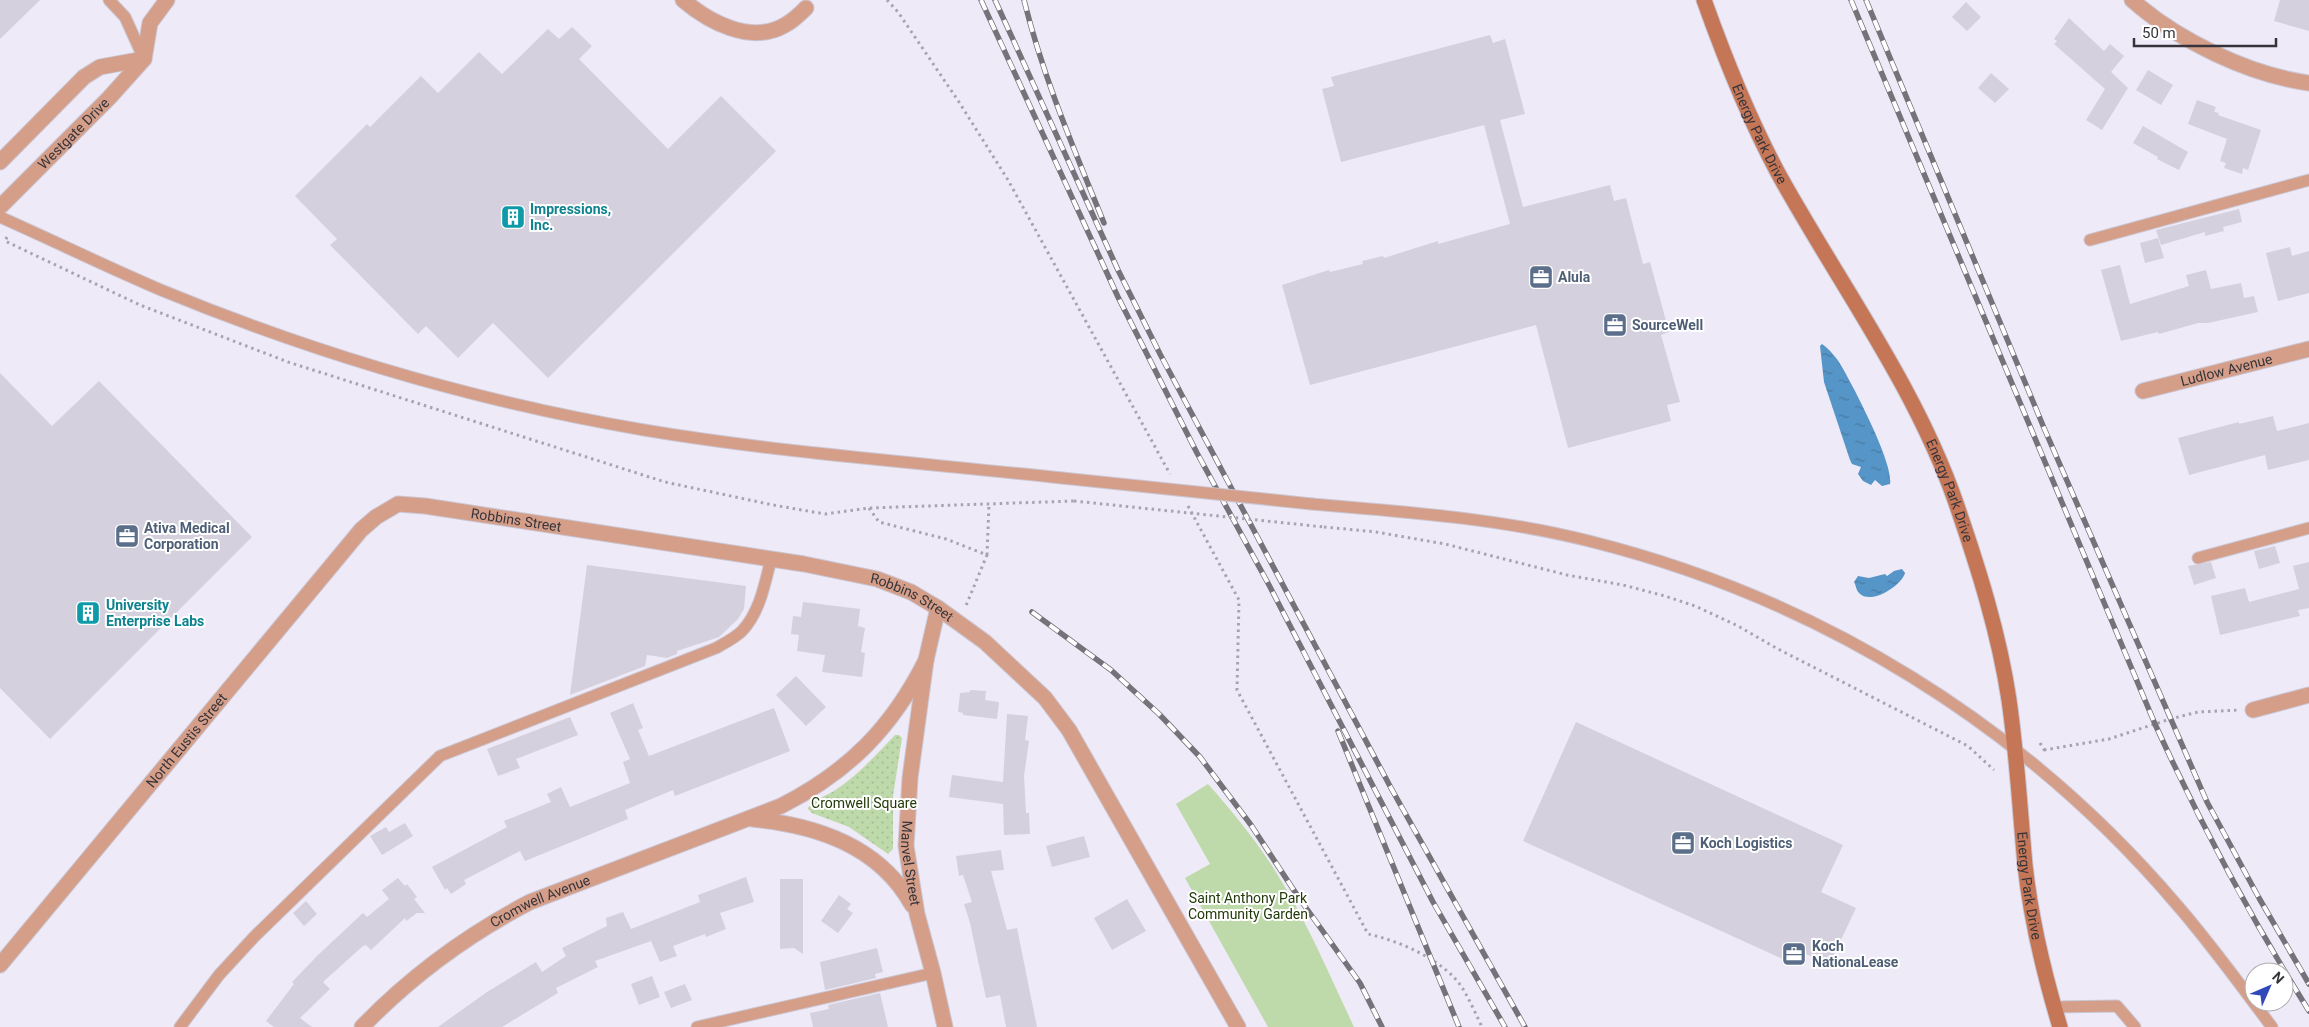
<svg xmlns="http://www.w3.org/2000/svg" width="2309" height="1027" viewBox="0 0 2309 1027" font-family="Roboto,sans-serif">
<defs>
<pattern id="park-dots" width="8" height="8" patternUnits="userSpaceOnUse" patternTransform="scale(1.25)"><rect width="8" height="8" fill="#bedaaa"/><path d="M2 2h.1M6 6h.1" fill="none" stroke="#a4bc93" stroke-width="1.8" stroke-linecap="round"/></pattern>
<pattern id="water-ripples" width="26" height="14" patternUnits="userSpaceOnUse" patternTransform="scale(1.25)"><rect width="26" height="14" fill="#5695c7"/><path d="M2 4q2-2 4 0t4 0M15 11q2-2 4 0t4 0" fill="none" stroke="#487aa3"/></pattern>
</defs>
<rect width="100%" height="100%" fill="#efeaf8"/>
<path fill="url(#park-dots)" d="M895,735h4l3,3 -9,58v53l-5,5 -39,-27 -37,-14 -4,-4c3,-9 21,-14 29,-20 22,-15 40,-35 58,-54z"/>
<path fill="#bedaaa" d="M1208,784c24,27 47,55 66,85 32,50 55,105 80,158h-86l-83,-149 25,-14 -34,-60z"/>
<path fill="url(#water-ripples)" d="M1822,344c7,5 16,15 20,23 12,21 52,97 48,117l-8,2 -7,-6 -4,5 -8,-4 -5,-7 3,-7 -9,-3 -2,-4 -26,-78 -4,-36z
M1902,569l3,4c-3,12 -34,33 -46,20 -3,-3 -3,-8 -5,-11l4,-6 11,2 16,-4 2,2 7,-5z"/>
<path fill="#d4d0dd" d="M0,0h40l-40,39z
M2280,0h29v31l-35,-10z
M1966,2l15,15 -14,14 -15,-14z
M2069,18l35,33 6,-7 14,12 -13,16 17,16 -26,42 -16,-10 19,-31 -51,-45 3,-3 -3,-2z
M572,27l20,19 -13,13 89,90 53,-53 55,55 -228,227 -55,-55 -35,35 -32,-32 -8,8 -88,-89 7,-6 -42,-43 72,-72 3,3 51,-51 17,17 41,-41 23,22 46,-45 11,10z
M1490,35l3,8 12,-4 20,75 -25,6 23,87 87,-22 4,16 12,-3 17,66 7,-2 19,70 -8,3 19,67 -13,3 4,16 -103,27 -32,-123 -226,60 -28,-100 47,-15 1,2 33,-8 -1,-3 21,-5 1,2 54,-17v3l72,-20 -26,-99 -143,37 -19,-73 12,-3 -3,-9z
M2148,70l25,15 -12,20 -25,-15z
M1991,73l18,16 -14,14 -17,-15z
M2197,100l19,7 -2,5 5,1 -1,2 43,15 -13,40 -5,-2 -1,6 -18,-6 2,-5 -6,-2 7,-22 -39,-15z
M2143,126l45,26 -9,18 -22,-11 1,-2 -25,-14z
M2239,209l3,13 -19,5 1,4 -19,5v-4l-44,13 -5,-15z
M2158,238l6,20 -19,5 -5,-20z
M2290,247l2,9 17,-5v42l-31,8 -12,-48z
M2120,265l10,39 59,-18 -3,-11 20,-5 5,19 30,-6 3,15 10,-2 4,16 -50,11h-10l-39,11 -1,-2 -37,9 -20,-71z
M0,373l52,53 47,-45 153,156 -202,202 -50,-51z
M2273,416l4,15 32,-8v37l-41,10 -3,-15 -76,20 -11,-37 61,-16v2z
M2275,546l5,17 -21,6 -5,-18z
M2211,562l5,16 -22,7 -6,-19z
M2309,562v46l-11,2 2,6 -80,19 -9,-39 34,-8 4,14 50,-13 -6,-23z
M587,565l159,21 -2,23 -6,10 -19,18 -42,14v3l-10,4 -20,-3 -2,11 -75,29z
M803,602l57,7 -2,17 7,2 -4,24 4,1 -3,24 -40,-5 3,-17 -28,-4 2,-16 -8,-1 2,-18 8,1z
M796,676l30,31 -20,19 -30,-31z
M970,690l16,1 -1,9 14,2 -2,17 -34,-4v-2l-5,-1 2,-19 10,-1z
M633,703l10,25 -5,2 11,26 125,-48 16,43 -115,45 -2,-6 -48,20 3,9 -103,42 -5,-10 -56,29 2,4 -15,10 -4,-6 -2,2 -13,-23 75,-40 -3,-6 47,-19 -4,-8 14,-7 9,20 60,-24 -7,-21 7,-3 -20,-46z
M1007,714l21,2 -3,24 4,1 -5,35 2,37h3l1,21 -26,1 -1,-31 -54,-7 3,-22 51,7z
M570,717l8,18 -62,24 4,9 -22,8 -11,-27z
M1576,722l267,123 -22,47 35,16 -27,57 -29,-14 -6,13 -271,-123z
M405,823l8,13 -31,19 -12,-19 16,-9 3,5z
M1084,836l6,21 -38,10 -6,-21z
M1001,850l3,20 -13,1 16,59 10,-2 20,99h-31l-6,-32 -14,3 -16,-75 -6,-19 8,-2 -9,-27 -4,1 -3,-20z
M746,877l8,25 -34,11 6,16 -20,8 -1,-3 -32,12 4,10 -17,6 -9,-21 -56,20 3,6 -42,21 2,5 -56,34h-64l49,-35 49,-30 6,10 24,-16 -4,-8 45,-22 -1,-8 17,-6 8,17 69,-27 -2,-7z
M398,878l7,8 2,-2 10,13 -3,2 11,14h-8l-11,8 -1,-3 -34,32 -5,-5 -3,1 -40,36 7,7 -30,29 12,9h-38l-8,-6 28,-37 -2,-2 26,-27 45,-42 4,4 22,-18 -7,-9z
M780,879h23v75l-9,-6 -14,1z
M839,895l12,9 -4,5 6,4 -15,20 -17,-12z
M1127,899l19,32 -34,19 -18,-32z
M306,901l11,13 -13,12 -11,-13z
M877,948l6,24 -8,2 1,4 -51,12 -5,-28z
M652,976l8,21 -21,8 -8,-21z
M685,984l7,16 -21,8 -7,-16z
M880,993l8,34h-75l-3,-14 19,-4 -1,-4z"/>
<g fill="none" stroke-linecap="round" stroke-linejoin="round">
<defs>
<path id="lane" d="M109,0l16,17 19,42
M0,217c54,24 107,50 161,73 155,64 318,112 483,140 137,23 279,33 418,48
M2090,240l219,-60
M1312,504c93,8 186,14 277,37 229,57 435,184 588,364 34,39 64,81 95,122
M2198,558l111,-30
M2054,1007l63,-1 18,21
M180,1027l39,-52 36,-39 185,-180 276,-108c9,-5 19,-10 26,-17 18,-19 23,-48 29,-72
M697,1027l236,-54"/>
<g id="street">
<path d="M683,0c26,22 68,45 102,25 8,-4 15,-11 21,-17"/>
<path d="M2132,0c45,40 117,75 177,83"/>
<path d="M0,162l84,-85 16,-10 44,-8"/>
<path id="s1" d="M0,207l109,-109 35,-39 6,-36 17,-23"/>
<path id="s2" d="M2143,391l166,-42"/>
<path id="s3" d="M938,608l-12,52 -16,118 -4,68 11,68 16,59 12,54"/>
<path d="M2253,710l56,-15"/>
<path d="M752,819c63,6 127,26 160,86"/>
<path id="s4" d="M0,965l361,-435 15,-13 22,-13 27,2 379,58 73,15 34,13 27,16 47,34 60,56 24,32 169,297"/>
<path id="s5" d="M362,1027c50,-52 105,-92 168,-125l251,-96c67,-34 111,-78 145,-146"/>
</g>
<g id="secondary">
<path id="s6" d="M1704,0c21,59 44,117 74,173 60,109 137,212 178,330 22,64 43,130 53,197 8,55 11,110 16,165 6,55 19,109 35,162"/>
</g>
</defs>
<use href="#lane" stroke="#cac6d2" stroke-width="13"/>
<use href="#street" stroke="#cac6d2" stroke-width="17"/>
<use href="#secondary" stroke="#cac6d2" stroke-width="17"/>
<path stroke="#a7a4af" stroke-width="3" stroke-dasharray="2.5 4" stroke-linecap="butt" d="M887,0l11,12 61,90 49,78 162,294
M7,237l-2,4 135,64 148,57 377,120 108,23 52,9 44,-6 205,-7
M1188,506l51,94 -2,90 131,244c32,7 78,27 95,55 7,12 13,25 19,38
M869,508l10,14 67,17 41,16 -22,53
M1324,527l52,5 69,12 122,31 56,10 42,11 30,10 43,20 40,23 190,97 26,24
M987,555l2,-51
M2040,743l5,8
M2044,750l65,-11 61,-20 28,-7 41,-2"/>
<use href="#lane" stroke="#d59e89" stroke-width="11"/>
<use href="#street" stroke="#d59e89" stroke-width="15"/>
<use href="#secondary" stroke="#c57656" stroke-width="15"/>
<defs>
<path id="rail" d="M981,0l137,297 79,156 72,132 164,317 72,125
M995,0l123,270 42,84 231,434 134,239
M1024,0c19,77 50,149 80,223
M1851,0l304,724c45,99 96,194 154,287
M1866,0l178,428 163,374 52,96 50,86
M1032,612l79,58 48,44 41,43 51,68 48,73 61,85 22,44
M1338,731l121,296"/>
</defs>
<use href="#rail" stroke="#75727a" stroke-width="5.5"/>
<use href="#rail" stroke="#fff" stroke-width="4" stroke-dasharray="11" stroke-linecap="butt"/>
<defs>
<path id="lane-bridge" d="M1062,478l250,26"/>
</defs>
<use href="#lane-bridge" stroke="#cac6d2" stroke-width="13" stroke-linecap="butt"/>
<path stroke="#a7a4af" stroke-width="3" stroke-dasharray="2.5 4" stroke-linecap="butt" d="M1074,501l250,26"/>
<use href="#lane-bridge" stroke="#d59e89" stroke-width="11"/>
</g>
<defs>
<symbol id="building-square" viewBox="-11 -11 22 22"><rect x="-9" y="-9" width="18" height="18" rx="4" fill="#0f9aa8" stroke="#fff"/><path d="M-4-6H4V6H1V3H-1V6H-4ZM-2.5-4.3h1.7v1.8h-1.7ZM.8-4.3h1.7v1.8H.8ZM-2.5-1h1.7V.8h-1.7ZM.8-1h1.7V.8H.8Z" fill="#fff"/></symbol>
<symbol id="office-square" viewBox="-11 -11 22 22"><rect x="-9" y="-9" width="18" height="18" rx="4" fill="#5c6f8a" stroke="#fff"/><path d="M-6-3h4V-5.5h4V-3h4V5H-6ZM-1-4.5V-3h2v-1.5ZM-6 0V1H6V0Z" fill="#fff"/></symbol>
</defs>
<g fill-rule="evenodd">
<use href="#building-square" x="499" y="203" width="28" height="28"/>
<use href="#office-square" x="1527" y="263" width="28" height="28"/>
<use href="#office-square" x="1601" y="311" width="28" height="28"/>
<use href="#office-square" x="113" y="522" width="28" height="28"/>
<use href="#building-square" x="74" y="599" width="28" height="28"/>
<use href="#office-square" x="1669" y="829" width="28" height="28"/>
<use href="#office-square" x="1780" y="940" width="28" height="28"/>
</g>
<g text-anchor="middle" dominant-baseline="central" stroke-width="4" stroke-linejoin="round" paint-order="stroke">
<g font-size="14" fill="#36343a" stroke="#fff">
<text stroke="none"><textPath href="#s6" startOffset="145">Energy Park Drive</textPath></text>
<text stroke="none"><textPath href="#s1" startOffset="104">Westgate Drive</textPath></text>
<text stroke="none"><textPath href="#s2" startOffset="86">Ludlow Avenue</textPath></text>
<text stroke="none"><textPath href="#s6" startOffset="550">Energy Park Drive</textPath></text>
<text stroke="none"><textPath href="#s4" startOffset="730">Robbins Street</textPath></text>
<text stroke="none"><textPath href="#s4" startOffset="1135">Robbins Street</textPath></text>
<text stroke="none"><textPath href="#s4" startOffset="292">North Eustis Street</textPath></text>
<text stroke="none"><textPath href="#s3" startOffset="258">Manvel Street</textPath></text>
<text stroke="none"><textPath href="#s6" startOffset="955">Energy Park Drive</textPath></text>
<text stroke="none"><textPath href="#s5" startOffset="220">Cromwell Avenue</textPath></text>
</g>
<g font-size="14" font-weight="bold" fill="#0d838f" stroke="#fff" text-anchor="start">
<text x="530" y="209">Impressions,<tspan x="530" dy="16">Inc.</tspan></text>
<text x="106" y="605">University<tspan x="106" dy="16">Enterprise Labs</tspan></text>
</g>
<g font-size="14" font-weight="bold" fill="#4e5e75" stroke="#fff" text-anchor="start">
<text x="1558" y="277">Alula</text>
<text x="1632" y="325">SourceWell</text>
<text x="144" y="528">Ativa Medical<tspan x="144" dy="16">Corporation</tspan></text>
<text x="1700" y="843">Koch Logistics</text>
<text x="1812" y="946">Koch<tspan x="1812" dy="16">NationaLease</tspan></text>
</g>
<g font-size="14" fill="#223a09" stroke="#fff">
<text x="864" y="803">Cromwell Square</text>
<text x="1248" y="898">Saint Anthony Park<tspan x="1248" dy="16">Community Garden</tspan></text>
</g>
</g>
<g transform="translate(2269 987) rotate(45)"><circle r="24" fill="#ffffff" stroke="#afaeb0"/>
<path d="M0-4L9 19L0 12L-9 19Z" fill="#3049ba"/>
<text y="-8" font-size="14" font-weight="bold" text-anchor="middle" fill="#36343a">N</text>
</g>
<path d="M2134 38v8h142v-8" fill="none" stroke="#36343a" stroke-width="2.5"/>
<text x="2142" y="38" font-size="15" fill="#36343a" stroke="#ffffff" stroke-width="4" paint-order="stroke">50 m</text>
</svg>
